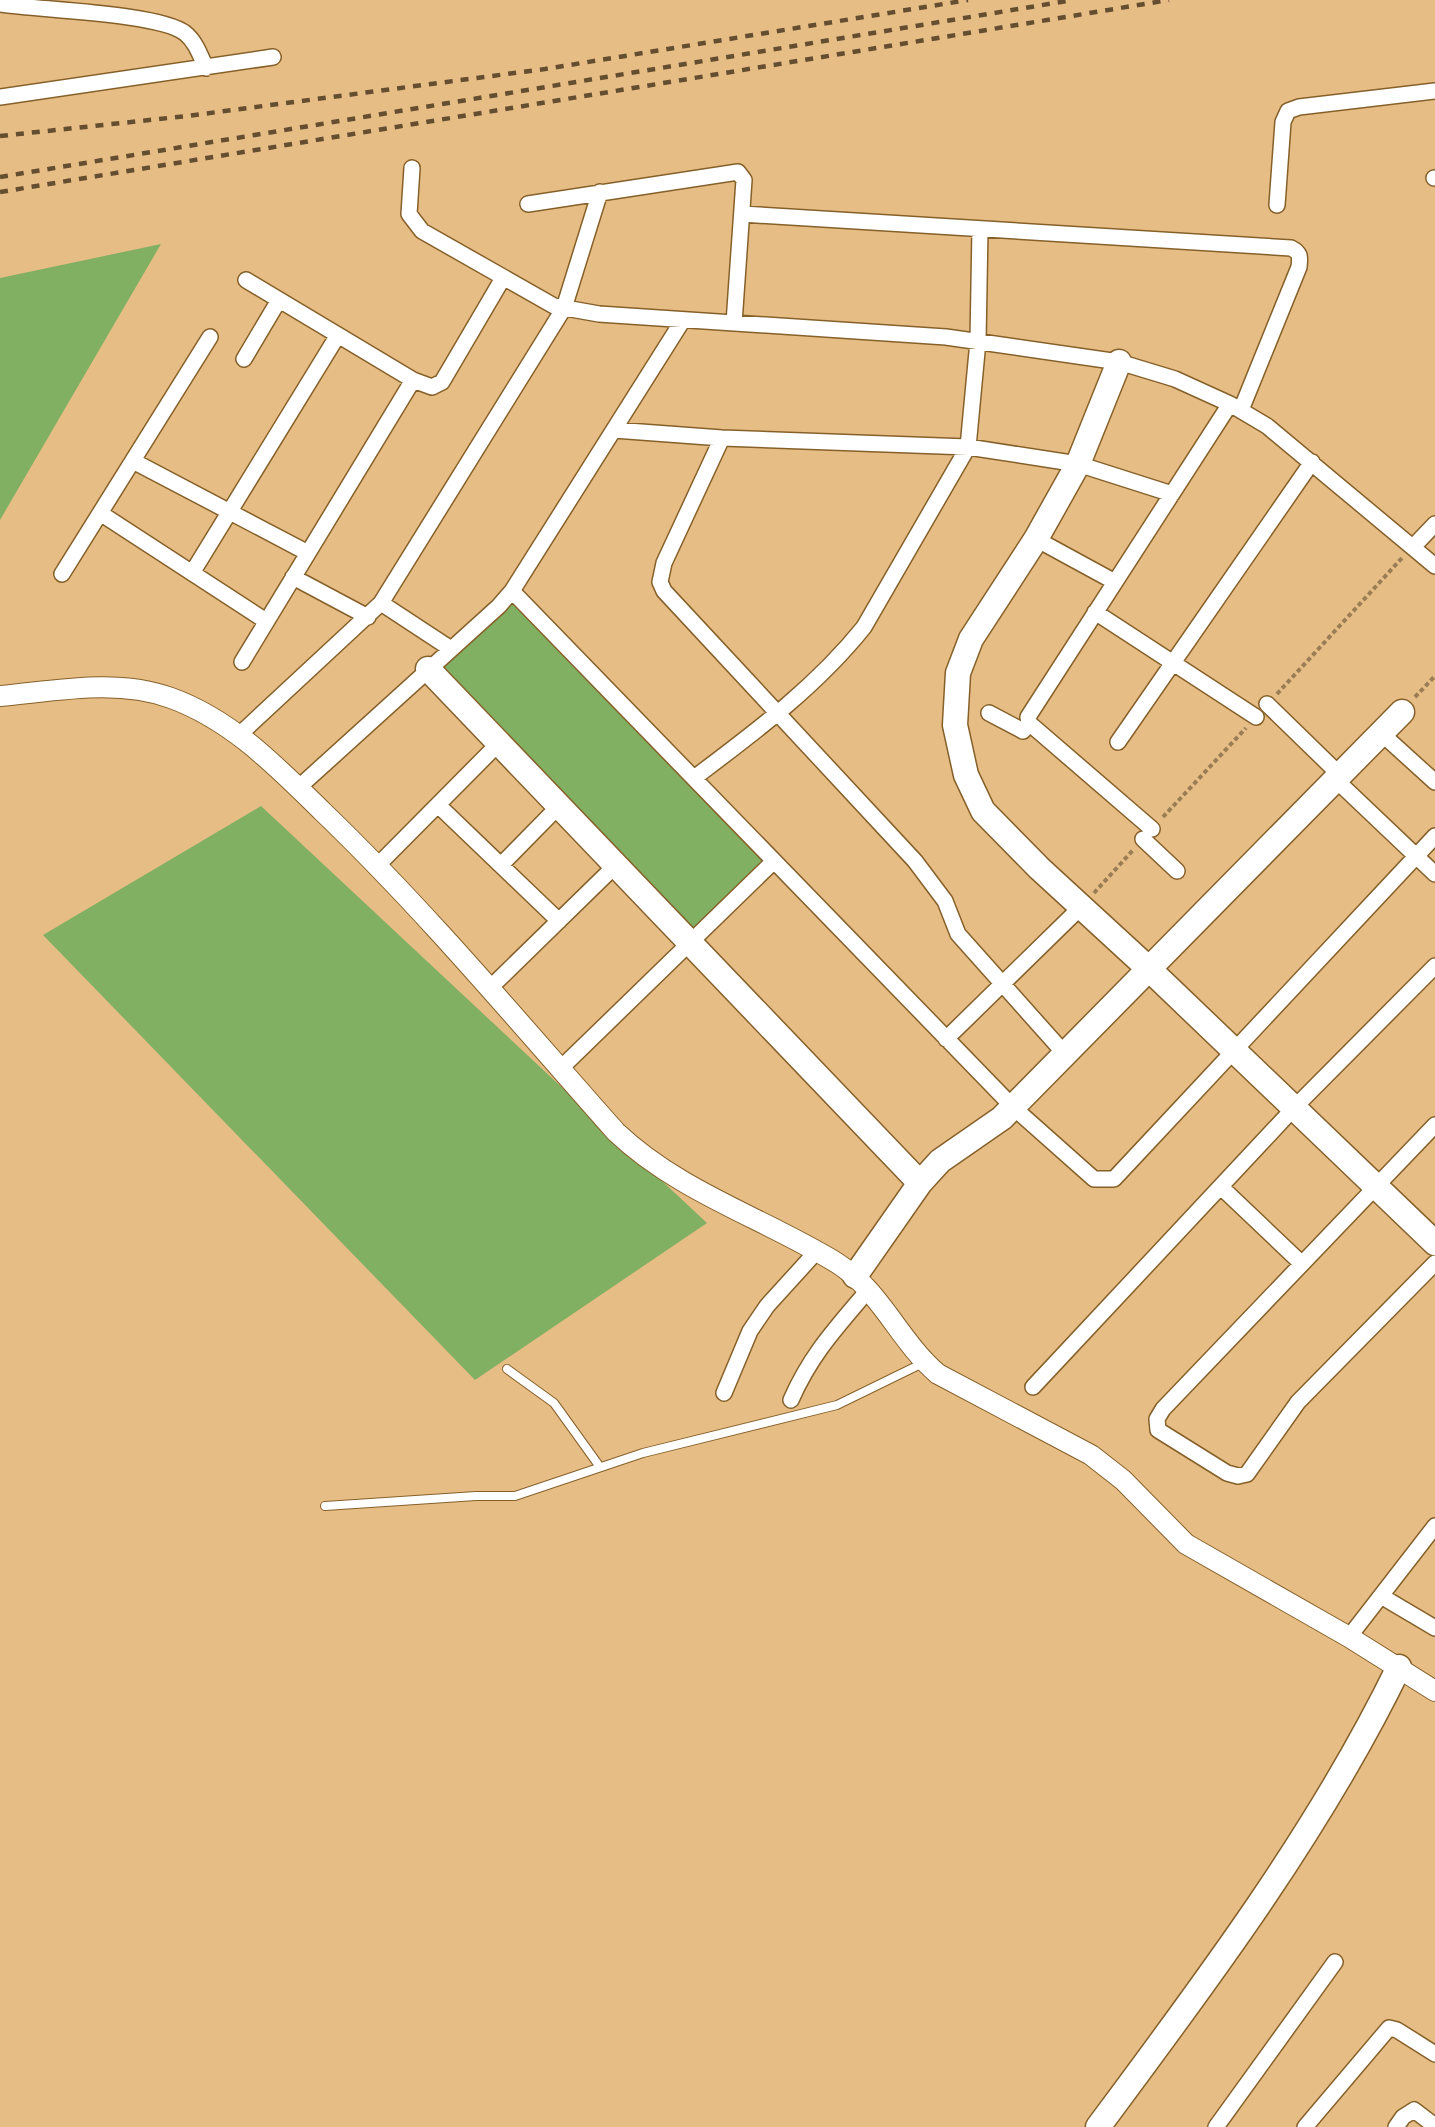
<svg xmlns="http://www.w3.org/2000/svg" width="1435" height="2127" viewBox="0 0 1435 2127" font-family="'Titillium Web',sans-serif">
<rect width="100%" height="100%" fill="#e7bd86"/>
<path fill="#82b062" d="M161,244l-161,276v-242z
M512,591l262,270 -84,82 -262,-274z
M261,806l446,417 -232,157 -432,-445z"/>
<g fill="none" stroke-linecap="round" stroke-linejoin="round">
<defs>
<path id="service" d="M507,1369l47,34 46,64
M325,1506l151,-10h39l128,-43 194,-48 86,-42"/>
<path id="minor" d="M0,4c39,6 159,9 185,29 11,9 15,22 21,35
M0,97l273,-40
M412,168l-3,46 13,17 132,75 45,8 347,23 173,25 56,17 55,25 37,22 168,140
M1434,178h1
M528,204l210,-32 6,8 -10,143
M1277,205l6,-83 5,-11 11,-4 136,-16
M742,214l549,34c10,5 9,9 8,19l-58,143
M246,280l167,100 19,7 10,-5 61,-104
M244,359l35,-59
M614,430l108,8 246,9 110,17 94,30
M722,438l-58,125 -4,19 4,9 251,270 30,40 13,33 107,120
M133,461l175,92
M100,513l166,108
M1036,539l79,43
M1413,547l22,-23
M192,573l146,-238
M62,574l148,-237
M293,577l75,40
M512,591l501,516 81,72h20l321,-343
M381,603l70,46
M1095,612l161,105
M242,662l171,-282
M1267,704l73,71
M989,713l34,18 6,-8
M1381,733l54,49
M239,735l142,-132 183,-295 36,-116
M1118,742l194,-280
M694,778c61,-46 122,-91 170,-151l104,-180 10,-106 2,-112
M1335,779l100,95
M298,788l201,-182 13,-15 171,-271
M438,805l121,116
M1152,829l-123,-106 -1,-6 202,-313
M1143,839l34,32
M378,865l121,-122
M501,865l58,-59
M490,988l126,-123
M946,1039l135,-132
M560,1069l214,-208
M1435,1125l-272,284 -6,10 1,11 69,43 11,3 9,-2 51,-72 137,-139
M1221,1187l80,76
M1033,1387l261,-279 141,-142
M724,1393l26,-62 17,-25 49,-54
M791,1400c20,-46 46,-73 78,-111
M1381,1596l54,32
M1349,1637l86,-111
M1216,2127l119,-165
M1305,2127l84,-99 8,2 38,24
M1396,2127l7,-10 11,-7 21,16"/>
<path id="tertiary" d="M0,696c55,-5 117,-18 171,2 61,22 106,69 151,113 105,101 198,213 294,321 63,60 148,86 221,131 44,28 62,78 101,111l153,81 32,25 63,64 163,93 86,54"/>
<path id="primary" d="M1119,362l-41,102 -42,75 -65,100 -13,34 -3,52 11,50 17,36 56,57 110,101 286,274
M428,669l492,514
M855,1276l65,-93 20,-22 62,-43 400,-406
M1098,2127c108,-145 222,-297 301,-460"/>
</defs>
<use href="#service" stroke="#866029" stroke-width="10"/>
<use href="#minor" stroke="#866029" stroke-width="18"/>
<use href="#tertiary" stroke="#866029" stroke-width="22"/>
<use href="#primary" stroke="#866029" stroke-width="27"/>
<path stroke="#9b7d54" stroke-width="4" stroke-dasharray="4.5 3" stroke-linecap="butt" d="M1277,694l125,-136
M1415,697l20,-21
M1163,817l83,-89
M1094,893l40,-44"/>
<use href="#service" stroke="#fff" stroke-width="8"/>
<use href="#minor" stroke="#fff" stroke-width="15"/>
<use href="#tertiary" stroke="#fff" stroke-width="20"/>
<use href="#primary" stroke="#fff" stroke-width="24"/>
<path stroke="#654e30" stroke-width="4.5" stroke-dasharray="8 8" stroke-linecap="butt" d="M0,136l187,-20 358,-47 423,-69
M0,177l1073,-177
M0,192l1169,-192"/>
</g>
</svg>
